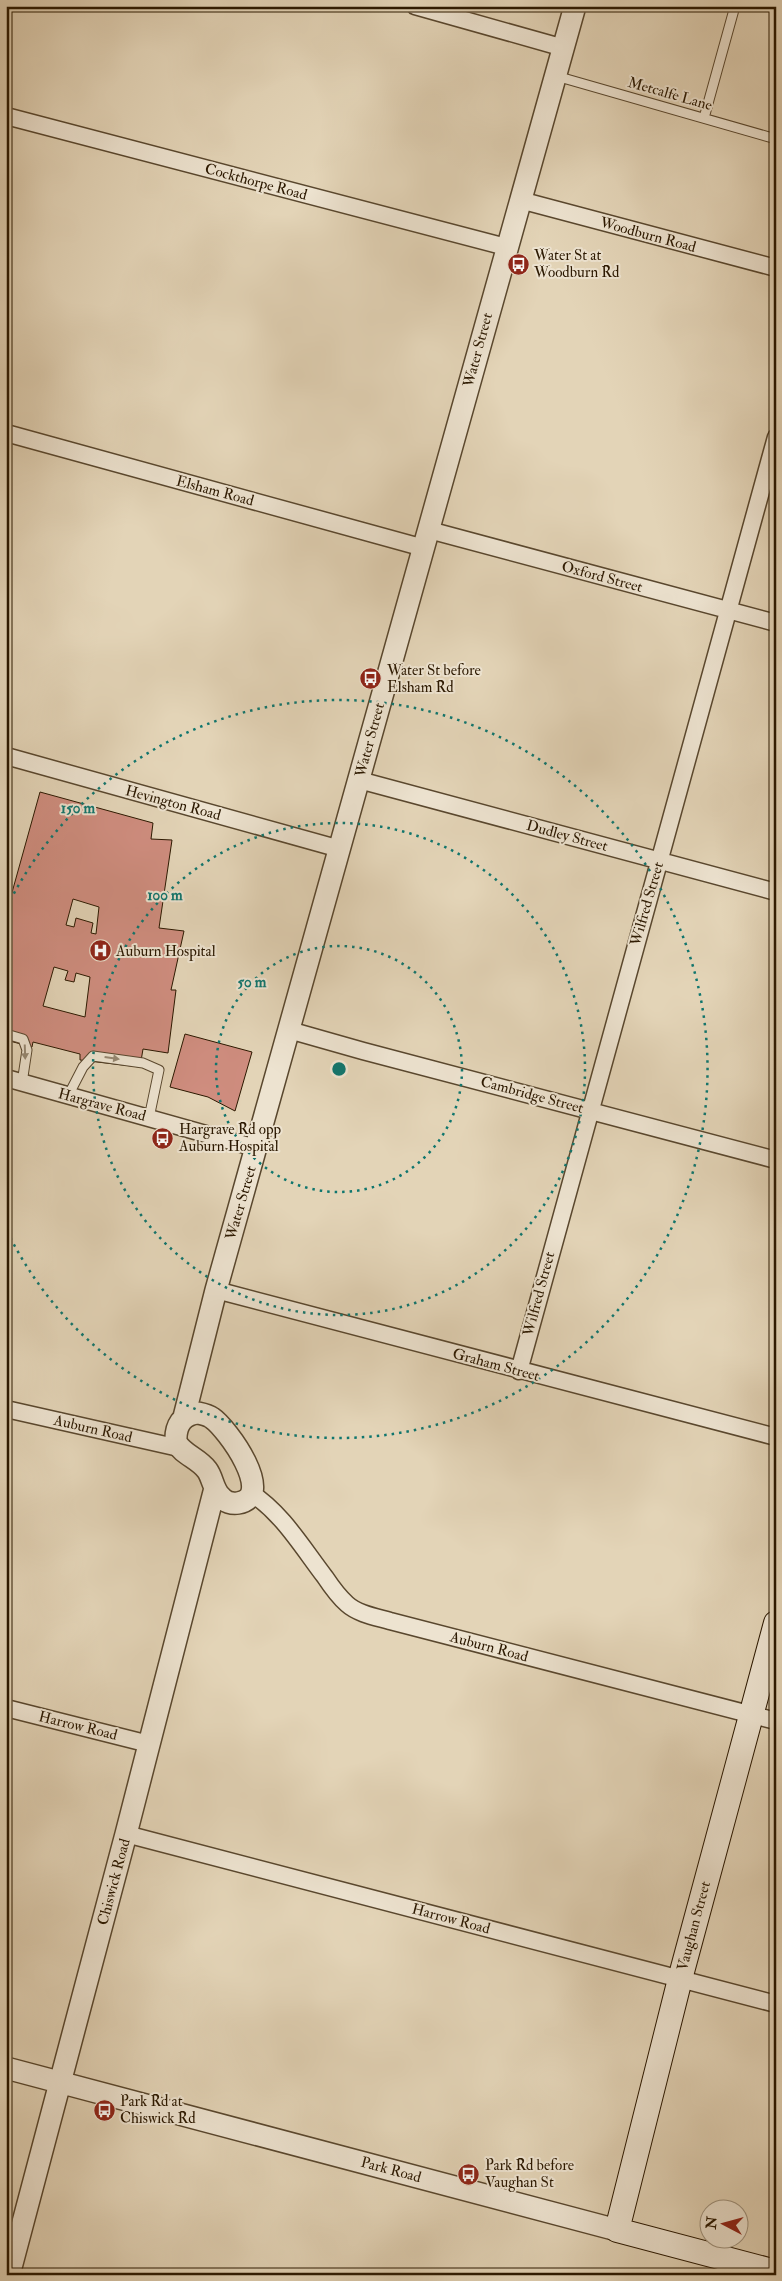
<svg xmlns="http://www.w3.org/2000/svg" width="782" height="2281" viewBox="0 0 782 2281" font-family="'IM FELL Double Pica',serif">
<rect width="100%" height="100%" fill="#e3d4b7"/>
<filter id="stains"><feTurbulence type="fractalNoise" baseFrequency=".004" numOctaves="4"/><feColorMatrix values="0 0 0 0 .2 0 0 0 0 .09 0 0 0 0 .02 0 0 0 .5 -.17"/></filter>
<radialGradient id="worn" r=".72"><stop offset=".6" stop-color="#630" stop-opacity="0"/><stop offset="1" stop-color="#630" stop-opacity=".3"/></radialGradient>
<path fill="#cf8d7f" stroke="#2b1800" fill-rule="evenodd" d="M40,792l113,31 -2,16 21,1 -13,88 25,3 -13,59h5l-8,63 -25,-4 -3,18 -60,-7v-6l-47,-12 -1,5 -26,-7v-126zM73,899l26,8 -3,27 -5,-1 2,-10 -17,-5 -2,9 -8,-2zM54,967l14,4 -3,9 9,2 2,-9 14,4 -5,40 -42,-11z
M185,1034l67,18 -17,59 -27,-14 -38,-10z"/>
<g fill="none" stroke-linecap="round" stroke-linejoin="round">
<defs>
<path id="service" d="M556,76l220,63
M704,118l31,-112
M6,1034l17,5 4,11 -5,33
M68,1096l15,-29 10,-11 50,7 16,7 -10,48"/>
<path id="minor" d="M415,6l149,42
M6,116l500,131
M520,200l256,68
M6,433l418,115
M429,530l347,93
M6,756l334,93
M359,780l417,112
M289,1030l74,21 413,109
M6,1078l250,70
M216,1290l560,147
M519,1371l257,-934
M6,1409l173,39
M251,1493c31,20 51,54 74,84 6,9 13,19 22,27 11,10 29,13 43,17l386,100
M6,1708l143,36
M126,1834l650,170"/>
<path id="tertiary" d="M198,1413c5,1 10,2 14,5 15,10 65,79 26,85 -6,1 -13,-1 -17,-6 -8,-7 -8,-19 -14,-27 -9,-12 -24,-15 -31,-28 -1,-16 6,-28 22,-29z
M184,1417l32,-127 359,-1284
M6,2068l611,162
M9,2275l117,-441 89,-346"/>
<path id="secondary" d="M776,1623l-96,356 -63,251 159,42"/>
</defs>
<use href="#service" stroke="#59472e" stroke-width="11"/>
<use href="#minor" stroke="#59472e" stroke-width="19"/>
<use href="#tertiary" stroke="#59472e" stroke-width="24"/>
<use href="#secondary" stroke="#2b1800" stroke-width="26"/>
<use href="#service" stroke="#ede3d0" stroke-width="9"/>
<use href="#minor" stroke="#ede3d0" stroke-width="16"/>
<use href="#tertiary" stroke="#ede3d0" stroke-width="21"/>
<use href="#secondary" stroke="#ede3d0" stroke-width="24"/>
</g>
<defs><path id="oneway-solid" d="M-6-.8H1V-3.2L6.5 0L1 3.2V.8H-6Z" transform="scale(1.25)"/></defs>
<g fill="#968872">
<use href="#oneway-solid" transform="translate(25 1052) rotate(88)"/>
<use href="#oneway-solid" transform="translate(112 1058) rotate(8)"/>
</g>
<g fill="none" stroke="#0f766e" stroke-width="2.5" stroke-dasharray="2.5 5">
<circle cx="339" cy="1069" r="123"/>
<circle cx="339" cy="1069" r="246"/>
<path d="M7 907A369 369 0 1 1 7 1231"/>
</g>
<defs>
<symbol id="bus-disc" viewBox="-11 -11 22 22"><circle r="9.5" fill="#8f2418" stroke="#ede3d0"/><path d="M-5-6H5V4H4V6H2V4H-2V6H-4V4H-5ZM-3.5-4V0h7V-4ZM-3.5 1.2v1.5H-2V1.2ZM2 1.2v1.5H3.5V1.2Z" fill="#fff"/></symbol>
<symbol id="hospital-disc" viewBox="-11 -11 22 22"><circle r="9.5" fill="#8f2418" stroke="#ede3d0"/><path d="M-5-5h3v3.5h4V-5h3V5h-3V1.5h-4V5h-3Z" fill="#fff"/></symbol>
</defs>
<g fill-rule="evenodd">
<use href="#bus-disc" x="506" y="252" width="25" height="25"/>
<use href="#bus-disc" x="358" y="666" width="25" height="25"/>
<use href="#hospital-disc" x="88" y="938" width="25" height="25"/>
<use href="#bus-disc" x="150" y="1126" width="25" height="25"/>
<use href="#bus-disc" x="92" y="2098" width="25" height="25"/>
<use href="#bus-disc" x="456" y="2162" width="25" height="25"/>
</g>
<g text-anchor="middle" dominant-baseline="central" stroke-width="4" stroke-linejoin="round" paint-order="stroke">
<g font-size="15" fill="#2b1800" stroke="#ede3d0">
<text transform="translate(670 94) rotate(16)">Metcalfe Lane</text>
<text transform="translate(256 182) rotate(15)">Cockthorpe Road</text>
<text transform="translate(648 235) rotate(15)">Woodburn Road</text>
<text transform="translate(478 350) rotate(-75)">Water Street</text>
<text transform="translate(215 491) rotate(15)">Elsham Road</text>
<text transform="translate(602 577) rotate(15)">Oxford Street</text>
<text transform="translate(370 740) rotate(-75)">Water Street</text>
<text transform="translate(173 803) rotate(15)">Hevington Road</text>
<text transform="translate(567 836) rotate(15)">Dudley Street</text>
<text transform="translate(647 904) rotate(-74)">Wilfred Street</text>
<text transform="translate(532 1095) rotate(15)">Cambridge Street</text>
<text transform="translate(102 1105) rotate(15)">Hargrave Road</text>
<text transform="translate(241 1203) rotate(-74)">Water Street</text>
<text transform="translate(539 1294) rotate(-75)">Wilfred Street</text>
<text transform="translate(496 1365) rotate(15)">Graham Street</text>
<text transform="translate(93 1429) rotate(13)">Auburn Road</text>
<text transform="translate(489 1647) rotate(15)">Auburn Road</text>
<text transform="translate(78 1726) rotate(14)">Harrow Road</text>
<text transform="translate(114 1882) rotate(-75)">Chiswick Road</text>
<text transform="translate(451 1919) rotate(15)">Harrow Road</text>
<text transform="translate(694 1926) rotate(-75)">Vaughan Street</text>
<text transform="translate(391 2170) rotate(15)">Park Road</text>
</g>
<g font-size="15" fill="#2b1800" stroke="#ede3d0" text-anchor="start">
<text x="534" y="255">Water St at<tspan x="534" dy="17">Woodburn Rd</tspan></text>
<text x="387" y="670">Water St before<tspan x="387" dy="17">Elsham Rd</tspan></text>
<text x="116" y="951">Auburn Hospital</text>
<text x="179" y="1129">Hargrave Rd opp<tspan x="179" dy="17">Auburn Hospital</tspan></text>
<text x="120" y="2101">Park Rd at<tspan x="120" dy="17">Chiswick Rd</tspan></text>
<text x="485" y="2165">Park Rd before<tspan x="485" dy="17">Vaughan St</tspan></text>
</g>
</g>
<circle cx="339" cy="1069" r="8" fill="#0f766e" stroke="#ede3d0" stroke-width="2.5"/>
<g font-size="15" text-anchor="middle" font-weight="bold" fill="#0f766e" stroke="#ede3d0" stroke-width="4" stroke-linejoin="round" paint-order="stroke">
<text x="78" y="813">150 m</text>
<text x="165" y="900">100 m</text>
<text x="252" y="987">50 m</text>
</g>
<rect width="782" height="2281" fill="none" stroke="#e3d4b7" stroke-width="25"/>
<rect x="8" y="8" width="767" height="2266" fill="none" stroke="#2b1800" stroke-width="2.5"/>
<rect x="12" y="12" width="757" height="2256" fill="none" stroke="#2b1800"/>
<g transform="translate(724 2224) rotate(276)"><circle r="24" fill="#ede3d0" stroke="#9f927d"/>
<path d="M0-4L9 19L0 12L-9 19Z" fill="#8f2418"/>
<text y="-8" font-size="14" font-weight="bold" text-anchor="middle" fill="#2b1800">N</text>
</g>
<rect width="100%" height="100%" filter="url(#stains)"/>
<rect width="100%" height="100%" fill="url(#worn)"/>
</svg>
